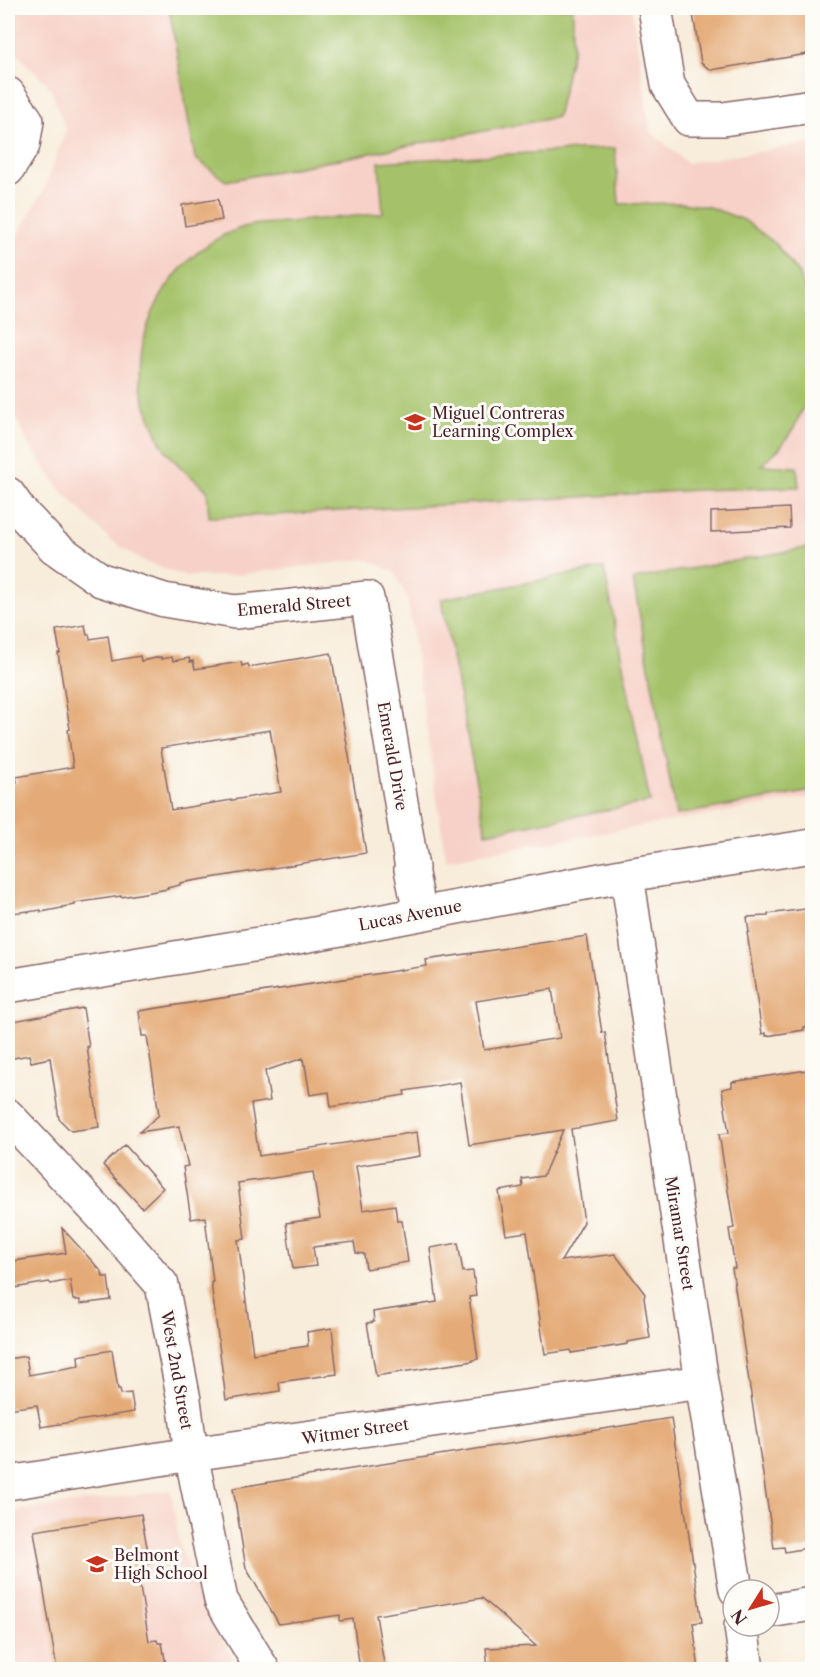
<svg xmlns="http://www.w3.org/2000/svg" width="820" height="1677" viewBox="0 0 820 1677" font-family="'Libre Caslon Text',serif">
<rect width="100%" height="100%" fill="#fdfcf7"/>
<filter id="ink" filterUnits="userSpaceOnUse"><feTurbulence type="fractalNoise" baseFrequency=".0167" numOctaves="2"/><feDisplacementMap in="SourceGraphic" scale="12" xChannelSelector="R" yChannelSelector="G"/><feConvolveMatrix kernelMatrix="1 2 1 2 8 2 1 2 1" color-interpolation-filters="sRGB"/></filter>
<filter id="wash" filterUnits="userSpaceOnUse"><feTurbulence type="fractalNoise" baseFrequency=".008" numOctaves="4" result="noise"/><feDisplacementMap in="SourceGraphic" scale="24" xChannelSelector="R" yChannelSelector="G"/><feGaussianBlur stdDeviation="1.35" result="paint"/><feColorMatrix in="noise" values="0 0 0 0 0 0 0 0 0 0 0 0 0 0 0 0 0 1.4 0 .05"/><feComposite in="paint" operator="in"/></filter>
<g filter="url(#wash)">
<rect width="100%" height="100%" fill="#f8ecda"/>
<path fill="#f7d1c7" d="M8,8h624l18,123 37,32 125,-20v654l-366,63 -39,-263 -13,-25 -29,-13 -140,17h-40l-40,-14 -35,-22 -49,-50 -33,-46 -20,-44v-150l35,-58 23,-62 -16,-43 -42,-42z
M171,1490l8,52 15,44 44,83h-230v-157z"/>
<path fill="#a5c26a" stroke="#78704a" stroke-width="1.5" d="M169,8h404v40l-16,69 -331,64 -31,-23z
M615,148l4,56 62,-1 28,4 35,13 32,24 22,29 14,32v83l-18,40 -15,21 -18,16 36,2 2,20 -101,3 -424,25 -65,2 -2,-27c-17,-14 -33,-27 -45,-45 -4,-6 -6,-14 -9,-21 -5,-12 -11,-26 -12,-39 -7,-68 40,-140 106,-159 12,-3 28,-3 41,-4 32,-3 64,-5 95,-9l-4,-51z
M812,547v244l-136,24 -43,-236z
M604,568l46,234 -164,31 -45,-234z"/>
<g id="blocks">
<path fill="#e4aa77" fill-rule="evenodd" d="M692,8h121v45l-102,17 -10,-7z
M218,199l4,21 -37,6 -3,-21z
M789,508l1,20 -79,4v-20z
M85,625l2,10 2,-1 1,5 18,-3 4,25 28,-5 1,5 20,-4v2l11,-2 1,4 16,-3 1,4 3,-1 2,8 46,-7 1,4 6,-2 1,3 82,-14 35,200 -186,30v2l-13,3 1,1 -47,8v-1l-46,7v2l-13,2v1l-21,4v-2l-13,2v-1l-16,2 -4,-31v-98l9,-2 -1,-5 57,-10 -5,-37 2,-1 -12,-76h2l-4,-23zM270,730l11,62 -110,18 -10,-62z
M813,908v118l-9,1v3l-38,6v-3l-4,1 -15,-102h2l-2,-15 21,-1v-2z
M587,936l15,97 3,-1 13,89 -47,8 13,93 -23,39 54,-7 30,40 -1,4 6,40 -22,4v2l-57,9v-3l-26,4 -18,-122 -21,3 -7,-44 24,-4 -1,-8 21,-3 20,-46 -94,15 -9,-63 -56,9 1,4 -74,12 -2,-15 -19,3 -5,-30h-1l-1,-7 -38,13 5,30 -19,3 8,52 158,-24 3,24 -64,10 7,44 32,-5 2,16h5l6,41 -42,7 -2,-15 -8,-1 -2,-11 -41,5 3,19 -23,3 -7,-46 34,-5 -7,-46 -75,11 7,56 -7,1 15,114 55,-8 -1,-14 25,-4 5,46 -58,8 1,9 -54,9 -15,-118h2l-8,-65 -14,2 -8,-52 5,-1 -9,-40 -40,6 20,-17 -12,-79h-5l-3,-25 288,-45 -1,-6zM552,989l8,49 -76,12 -8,-49z
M83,1008l6,39h-2l12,80 -28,4 -12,-12 -9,-61 -19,4 -2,-7 -21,4v-37z
M813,1069v478l-28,5 -1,-5 -10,1 -42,-280h3l-6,-39 5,-1 -15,-94 10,-1 -7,-44 10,-2v-5z
M125,1145l38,43 -21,20 -39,-43z
M62,1228l40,44 1,5h5l3,23 -31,4v-4h-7l-3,-20 -19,4 -2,-2 -41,7v-27l58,-9z
M458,1243l5,29 10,-1 3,25 -7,1 9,62 -5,1v1l-97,15 -9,-53 7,-1 -1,-10 64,-10 -7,-54z
M112,1350l6,39h2l1,5 10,-1 3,19 -93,15 -4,-22 -29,4v-50l18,-3 3,19 50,-9 -1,-10z
M671,1418l31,204 -9,1 6,47h-211l-2,-22 50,-2 -54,-48 -106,17 9,55h-25l-7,-51 -13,2v-6l-61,9 -33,-56 -13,-80z
M141,1514l9,49 -5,1 1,4 -9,1 12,72 8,-1 1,3h4l5,27h-110l-23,-139z"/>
</g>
</g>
<g filter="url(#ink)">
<use href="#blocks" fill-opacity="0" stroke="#876768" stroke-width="1.5"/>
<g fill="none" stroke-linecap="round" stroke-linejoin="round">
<defs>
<path id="minor" d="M655,8l13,77 21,34h34l89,-13
M8,94l19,27 -4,24 -15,24
M8,494l12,17 34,36 47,33 63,20 71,12 132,-14 45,270 -1,1 9,44
M627,875l75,507 34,208
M8,986l269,-45 350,-66 185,-29
M8,1116l94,100 60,69 22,115 7,54 30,146 42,70
M8,1483l183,-29 511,-72
M769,1611l43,-7
M741,1626l6,44"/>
</defs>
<use href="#minor" stroke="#876768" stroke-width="36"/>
<use href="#minor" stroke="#fff" stroke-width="33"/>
</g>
</g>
<defs>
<symbol id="school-bare" viewBox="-9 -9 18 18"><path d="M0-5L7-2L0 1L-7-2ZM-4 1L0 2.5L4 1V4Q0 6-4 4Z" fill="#c8321e" stroke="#fdfcf7" stroke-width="2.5" paint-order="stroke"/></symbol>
</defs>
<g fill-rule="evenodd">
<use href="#school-bare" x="400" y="407" width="30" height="30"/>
<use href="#school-bare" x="82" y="1549" width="30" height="30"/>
</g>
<g text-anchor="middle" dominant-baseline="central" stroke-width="6" stroke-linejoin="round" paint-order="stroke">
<g font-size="16" fill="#4a1f2b" stroke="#fdfcf7" text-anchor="start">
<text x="432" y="413">Miguel Contreras<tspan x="432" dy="18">Learning Complex</tspan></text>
<text x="114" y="1555">Belmont<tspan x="114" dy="18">High School</tspan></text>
</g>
<g font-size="16" fill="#4a1f2b" stroke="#fdfcf7">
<text transform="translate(294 605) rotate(-5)">Emerald Street</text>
<text transform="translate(393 756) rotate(80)">Emerald Drive</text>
<text transform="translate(410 915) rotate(-11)">Lucas Avenue</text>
<text transform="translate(680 1233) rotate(81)">Miramar Street</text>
<text transform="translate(177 1370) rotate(80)">West 2nd Street</text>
<text transform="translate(355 1431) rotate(-8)">Witmer Street</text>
</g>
</g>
<rect width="820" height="1677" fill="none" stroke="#fdfcf7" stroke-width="30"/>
<g transform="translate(751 1608) rotate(233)"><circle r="28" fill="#fdfcf7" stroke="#b5a4a5" stroke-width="1.5"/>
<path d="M0-4.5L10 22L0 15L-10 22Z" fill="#c8321e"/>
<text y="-9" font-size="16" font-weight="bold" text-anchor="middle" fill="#4a1f2b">N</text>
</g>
</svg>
